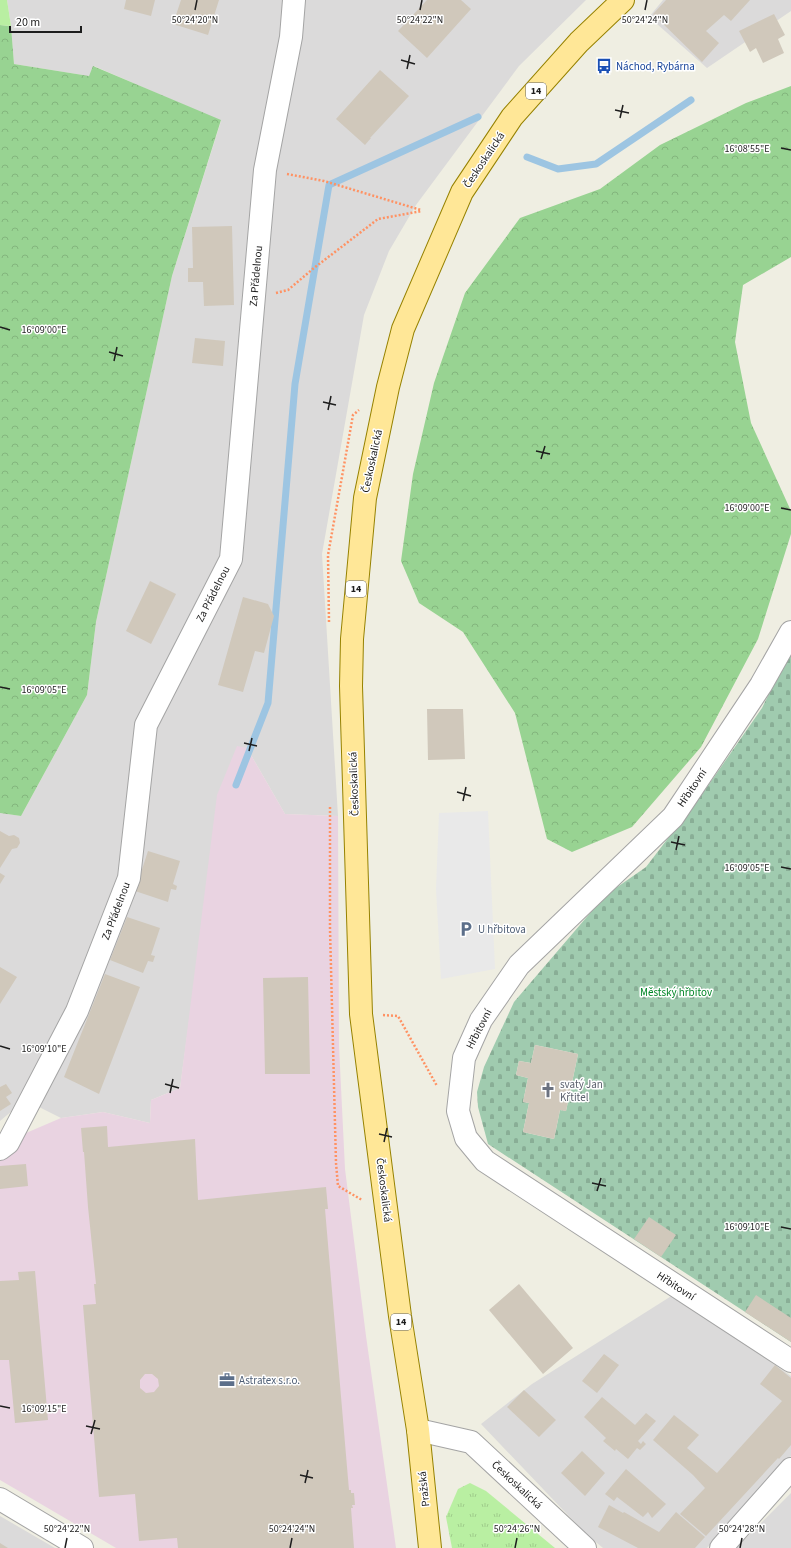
<svg xmlns="http://www.w3.org/2000/svg" width="791" height="1548" viewBox="0 0 791 1548" font-family="'Source Sans 3',sans-serif">
<defs>
<pattern id="grass-tufts" width="24" height="20" patternUnits="userSpaceOnUse"><rect width="24" height="20" fill="#b9efa2"/><path d="M3 7l-1-3M5 7V3M7 7l1-3M15 17l-1-3M17 17v-4M19 17l1-3" fill="none" stroke="#9fcc8b"/></pattern>
<pattern id="forest-crowns" width="20" height="18" patternUnits="userSpaceOnUse"><rect width="20" height="18" fill="#98d392"/><path d="M2 6a3 3 0 1 1 6 0M12 15a3 3 0 1 1 6 0" fill="none" stroke="#83b57d"/></pattern>
<pattern id="cemetery-stones" width="16" height="16" patternUnits="userSpaceOnUse"><rect width="16" height="16" fill="#a0cbaf"/><path d="M2 7V4a2 2 0 0 1 4 0v3zM10 15v-3a2 2 0 0 1 4 0v3z" fill="#89ae96"/></pattern>
</defs>
<rect width="100%" height="100%" fill="#efeee2"/>
<path fill="#dbdada" d="M7,0h579l-67,66 -103,139 -27,46 -25,64 -42,239 16,262 -53,-2 -38,-66 -48,200 -19,140 -29,12 -1,23 -47,-11 -42,6 -36,-18 -25,21v-308l21,3 66,-121 9,-73 76,-346 49,-155 -127,-55 -5,10 -75,-12 -3,-38z
M663,0h128v11l-84,57 -58,-51z
M673,1295l118,81v80l-84,92h-104l-18,-15 -104,-109 51,-40z
M791,1493v55h-55z
M0,1516l55,32h-55z"/>
<path fill="#e9d3e1" d="M237,746l10,2 38,66 53,2 1,230 6,123 21,167 30,212h-280l-116,-68v-330l19,-14 42,-18 42,-6 47,11 1,-23 29,-12 37,-293z"/>
<path fill="url(#grass-tufts)" d="M470,1483l16,8 69,57h-103l-6,-31 12,-28z"/>
<path fill="url(#forest-crowns)" d="M0,25l11,1 3,38 75,12 4,-10 128,54 -49,156 -76,346 -9,73 -66,121 -21,-3z
M791,86v171l-48,28 -8,57 16,81 40,88v23l-33,105 -57,108 -69,80 -60,25 -25,-13 -32,-126 -52,-81 -44,-29 -18,-42 12,-87 21,-91 31,-90 55,-75 80,-29 60,-44 86,-42z"/>
<path fill="url(#cemetery-stones)" fill-rule="evenodd" d="M791,649v693l-303,-198 -10,-37 -1,-15 7,-25 30,-65 83,-97 16,-15 33,-23 59,-77 57,-82zM535,1045l43,9 -12,57 -6,-1 -6,29 -31,-7 6,-29 -6,-1 5,-24 -12,-3 3,-14 12,2z"/>
<path fill="#b9efa2" d="M0,0h7l4,26 -11,-1z"/>
<path fill="#e9e9e9" d="M488,811l7,158 -54,10 -5,-90 3,-76z"/>
<g fill="none" stroke-linecap="round" stroke-linejoin="round">
<path stroke="#9dc5e2" stroke-width="7" d="M527,157l31,12 38,-5 95,-64
M236,785l32,-82 27,-319 34,-199 149,-68"/>
</g>
<path fill="#d0c8bb" fill-rule="evenodd" d="M126,0h29l-4,16 -27,-7z
M181,0h38l-11,35 -35,-11z
M427,0h34l10,9 -44,49 -29,-27z
M666,0h84l-19,21 -7,-6 -18,16 13,12 -17,19 -49,-48z
M774,14l11,21 -7,4 6,14 -21,10 -7,-15 -6,4 -11,-21z
M380,70l29,26 -39,42h1l-6,7 -29,-26z
M232,226l2,79 -30,1 -1,-24h-15v-14h5l-1,-41z
M195,338l30,3 -2,25 -31,-3z
M150,581l26,13 -25,50 -25,-13z
M243,597l25,7 6,12 -10,37 -9,-2 -12,41 -25,-7z
M427,709h36l2,50 -37,1z
M0,831l9,5 5,-1 5,3 1,5 -3,5 -5,1 -12,19z
M148,851l32,10 -7,23 4,2 -1,4 -5,-1 -3,13 -33,-11z
M0,873l5,3 -5,8z
M127,917l33,11 -9,27 4,1 -2,6 -5,-1 -5,12 -33,-13z
M0,967l17,10 -17,27z
M105,974l35,13 -41,107 -35,-17z
M308,977l2,97h-45l-2,-96z
M535,1045l43,9 -12,57 -6,-1 -6,29 -31,-7 6,-29 -6,-1 5,-24 -12,-3 3,-14 12,2z
M6,1084l6,9 -6,4 5,7 -11,7v-24z
M107,1126l1,21 87,-8 3,61 128,-13 2,22h-3l24,281h2v3h3l1,12h-3l1,3h-2l3,40h-176l-1,-10 -38,3 -4,-47 -36,3 -16,-192 13,-1 -2,-20h2l-8,-77 -4,-55h-1l-2,-24zM145,1374h7l6,5 1,7 -5,6 -8,1 -6,-5v-8z
M26,1164l2,22 -28,3v-23z
M649,1217l27,18 -15,22 -27,-18z
M35,1271l13,149 -33,3 -6,-63h-9v-79l19,-1 -1,-8z
M519,1284l54,64 -30,26 -54,-64z
M756,1295l35,23v24l-46,-30z
M604,1354l15,11 -22,28 -15,-12z
M775,1365l16,13v67l-12,14 -1,-1 -72,78 -26,-22 25,-26 -12,-13 -40,-35 21,-25 25,20 -12,13 30,25 65,-72 -22,-17z
M524,1390l32,30 -17,17 -32,-30z
M602,1397l33,28 11,-12 10,8 -18,20 3,3 2,-3 3,3 -6,6 -3,-2 -9,11 -12,-10 -1,2 -12,-10 3,-3 -22,-21z
M582,1451l23,22 -20,23 -24,-23z
M626,1469l40,35 -14,14 -4,-6 -5,5 -26,-20 -3,4 -9,-7z
M609,1505l14,8 1,-1 35,20 17,-20 29,25 -10,11h-57l-40,-21z
M0,1543l8,5h-8z"/>
<g fill="none" stroke-linecap="round" stroke-linejoin="round">
<defs>
<path id="minor" d="M791,632l-30,53 -88,132 -154,148 -38,55 -17,38 -6,53 8,27 19,23 306,200
M0,1149l8,-6 69,-132 52,-133 17,-153 85,-166 34,-389 26,-133 3,-37
M418,1430l53,12 114,106
M721,1548l70,-79"/>
<path id="tertiary" d="M0,1499l82,49"/>
<path id="primary" d="M430,1548l-12,-118 -18,-114 -39,-302 -10,-328 1,-47 13,-141 23,-111 15,-58 59,-137 50,-75 67,-75 44,-42"/>
</defs>
<use href="#minor" stroke="#a4a4a4" stroke-width="24"/>
<use href="#tertiary" stroke="#a4a4a4" stroke-width="24"/>
<use href="#primary" stroke="#968200" stroke-width="24"/>
<path stroke="#ff9263" stroke-width="2.5" stroke-dasharray="2 2" stroke-linecap="butt" d="M287,174l37,7 97,29
M276,293l12,-3 26,-22 64,-49 44,-8
M329,622l-1,-67 25,-140 6,-5
M330,807v122l6,234 2,23 24,14
M383,1015l15,1 39,70"/>
<use href="#minor" stroke="#fff" stroke-width="22"/>
<use href="#tertiary" stroke="#fff" stroke-width="22"/>
<use href="#primary" stroke="#ffe797" stroke-width="22"/>
</g>
<path fill="none" stroke="#1d1d1d" stroke-width="1.5" d="M195,10l2,-10M420,10l2,-10M645,10l2,-10M401,60l14,4M407,69l3,-14M615,110l14,3M620,118l3,-13M781,148l10,2M0,327l10,3M109,352l14,4M114,361l3,-14M323,402l13,3M328,410l3,-14M536,451l14,3M541,459l4,-13M781,508l10,2M0,687l10,2M244,743l13,3M249,751l3,-13M457,792l14,4M463,801l3,-14M671,842l14,3M676,850l3,-14M781,867l10,2M0,1046l10,3M165,1084l14,4M170,1093l3,-14M379,1134l13,3M384,1142l3,-14M592,1183l14,3M597,1191l4,-13M781,1227l10,2M0,1406l10,2M86,1426l14,3M91,1434l4,-14M300,1475l13,3M305,1483l3,-13M65,1548l2,-10M290,1548l2,-10M515,1548l2,-10M740,1548l2,-10"/>
<defs>
<symbol id="bus-bare" viewBox="-9 -9 18 18"><path d="M-5-6H5V4H4V6H2V4H-2V6H-4V4H-5ZM-3.5-4V0h7V-4ZM-3.5 1.2v1.5H-2V1.2ZM2 1.2v1.5H3.5V1.2Z" fill="#1a4fb4" stroke="#fff" stroke-width="2.5" paint-order="stroke"/></symbol>
<symbol id="parking-bare" viewBox="-9 -9 18 18"><path d="M-3.5-5.5H1a3.5 3.5 0 0 1 0 7H-1V5.5H-3.5ZM-1-3.4V-.6H.8a1.4 1.4 0 0 0 0-2.8Z" fill="#5c6f8a" stroke="#fff" stroke-width="2.5" paint-order="stroke"/></symbol>
<symbol id="church-bare" viewBox="-9 -9 18 18"><path d="M-1.2-6h2.4v3.5h3.3v2.4h-3.3V6h-2.4V-.1h-3.3v-2.4h3.3Z" fill="#6b7280" stroke="#fff" stroke-width="2.5" paint-order="stroke"/></symbol>
<symbol id="office-bare" viewBox="-9 -9 18 18"><path d="M-6-3h4V-5.5h4V-3h4V5H-6ZM-1-4.5V-3h2v-1.5ZM-6 0V1H6V0Z" fill="#5c6f8a" stroke="#fff" stroke-width="2.5" paint-order="stroke"/></symbol>
</defs>
<g fill-rule="evenodd">
<use href="#bus-bare" x="593" y="55" width="22" height="22"/>
<use href="#parking-bare" x="455" y="918" width="22" height="22"/>
<use href="#church-bare" x="537" y="1079" width="22" height="22"/>
<use href="#office-bare" x="216" y="1369" width="22" height="22"/>
</g>
<g text-anchor="middle" dominant-baseline="central" stroke-width="3" stroke-linejoin="round" paint-order="stroke">
<g fill="#fff" stroke="#616161" stroke-width="1">
<rect x="526" y="83" width="20" height="16" rx="3"/>
<rect x="346" y="581" width="20" height="16" rx="3"/>
<rect x="391" y="1314" width="20" height="16" rx="3"/>
</g>
<g font-size="10" font-weight="bold" fill="#1d1d1d">
<text x="536" y="91">14</text>
<text x="356" y="589">14</text>
<text x="401" y="1322">14</text>
</g>
<g font-size="11" fill="#164399" stroke="#fff" text-anchor="start">
<text x="616" y="66">Náchod, Rybárna</text>
</g>
<g font-size="11" fill="#1d1d1d" stroke="#fff">
<text transform="translate(484 160) rotate(-56)">Českoskalická</text>
<text transform="translate(256 276) rotate(-85)">Za Přádelnou</text>
<text transform="translate(372 461) rotate(-78)">Českoskalická</text>
<text transform="translate(213 594) rotate(-63)">Za Přádelnou</text>
<text transform="translate(354 784) rotate(-92)">Českoskalická</text>
<text transform="translate(692 788) rotate(-56)">Hřbitovní</text>
<text transform="translate(116 911) rotate(-69)">Za Přádelnou</text>
<text transform="translate(479 1029) rotate(-63)">Hřbitovní</text>
<text transform="translate(384 1190) rotate(83)">Českoskalická</text>
<text transform="translate(676 1286) rotate(33)">Hřbitovní</text>
<text transform="translate(517 1485) rotate(43)">Českoskalická</text>
<text transform="translate(424 1489) rotate(-96)">Pražská</text>
</g>
<g font-size="11" fill="#4e5e75" stroke="#fff" text-anchor="start">
<text x="478" y="929">U hřbitova</text>
<text x="239" y="1380">Astratex s.r.o.</text>
</g>
<g font-size="11" fill="#008626" stroke="#fff">
<text x="676" y="992">Městský hřbitov</text>
</g>
<g font-size="11" fill="#5b616d" stroke="#fff" text-anchor="start">
<text x="560" y="1084">svatý Jan<tspan x="560" dy="13">Křtitel</tspan></text>
</g>
</g>
<g font-size="10" text-anchor="middle" fill="#1d1d1d" stroke="#fff" stroke-width="3" stroke-linejoin="round" paint-order="stroke">
<text x="195" y="23">50°24'20"N</text>
<text x="420" y="23">50°24'22"N</text>
<text x="645" y="23">50°24'24"N</text>
<text x="747" y="152">16°08'55"E</text>
<text x="44" y="333">16°09'00"E</text>
<text x="747" y="511">16°09'00"E</text>
<text x="44" y="693">16°09'05"E</text>
<text x="747" y="871">16°09'05"E</text>
<text x="44" y="1052">16°09'10"E</text>
<text x="747" y="1230">16°09'10"E</text>
<text x="44" y="1412">16°09'15"E</text>
<text x="67" y="1532">50°24'22"N</text>
<text x="292" y="1532">50°24'24"N</text>
<text x="517" y="1532">50°24'26"N</text>
<text x="742" y="1532">50°24'28"N</text>
</g>
<path d="M10 26v6h71v-6" fill="none" stroke="#1d1d1d" stroke-width="2"/>
<text x="16" y="26" font-size="12" fill="#1d1d1d" stroke="#ffffff" stroke-width="3" paint-order="stroke">20 m</text>
</svg>
